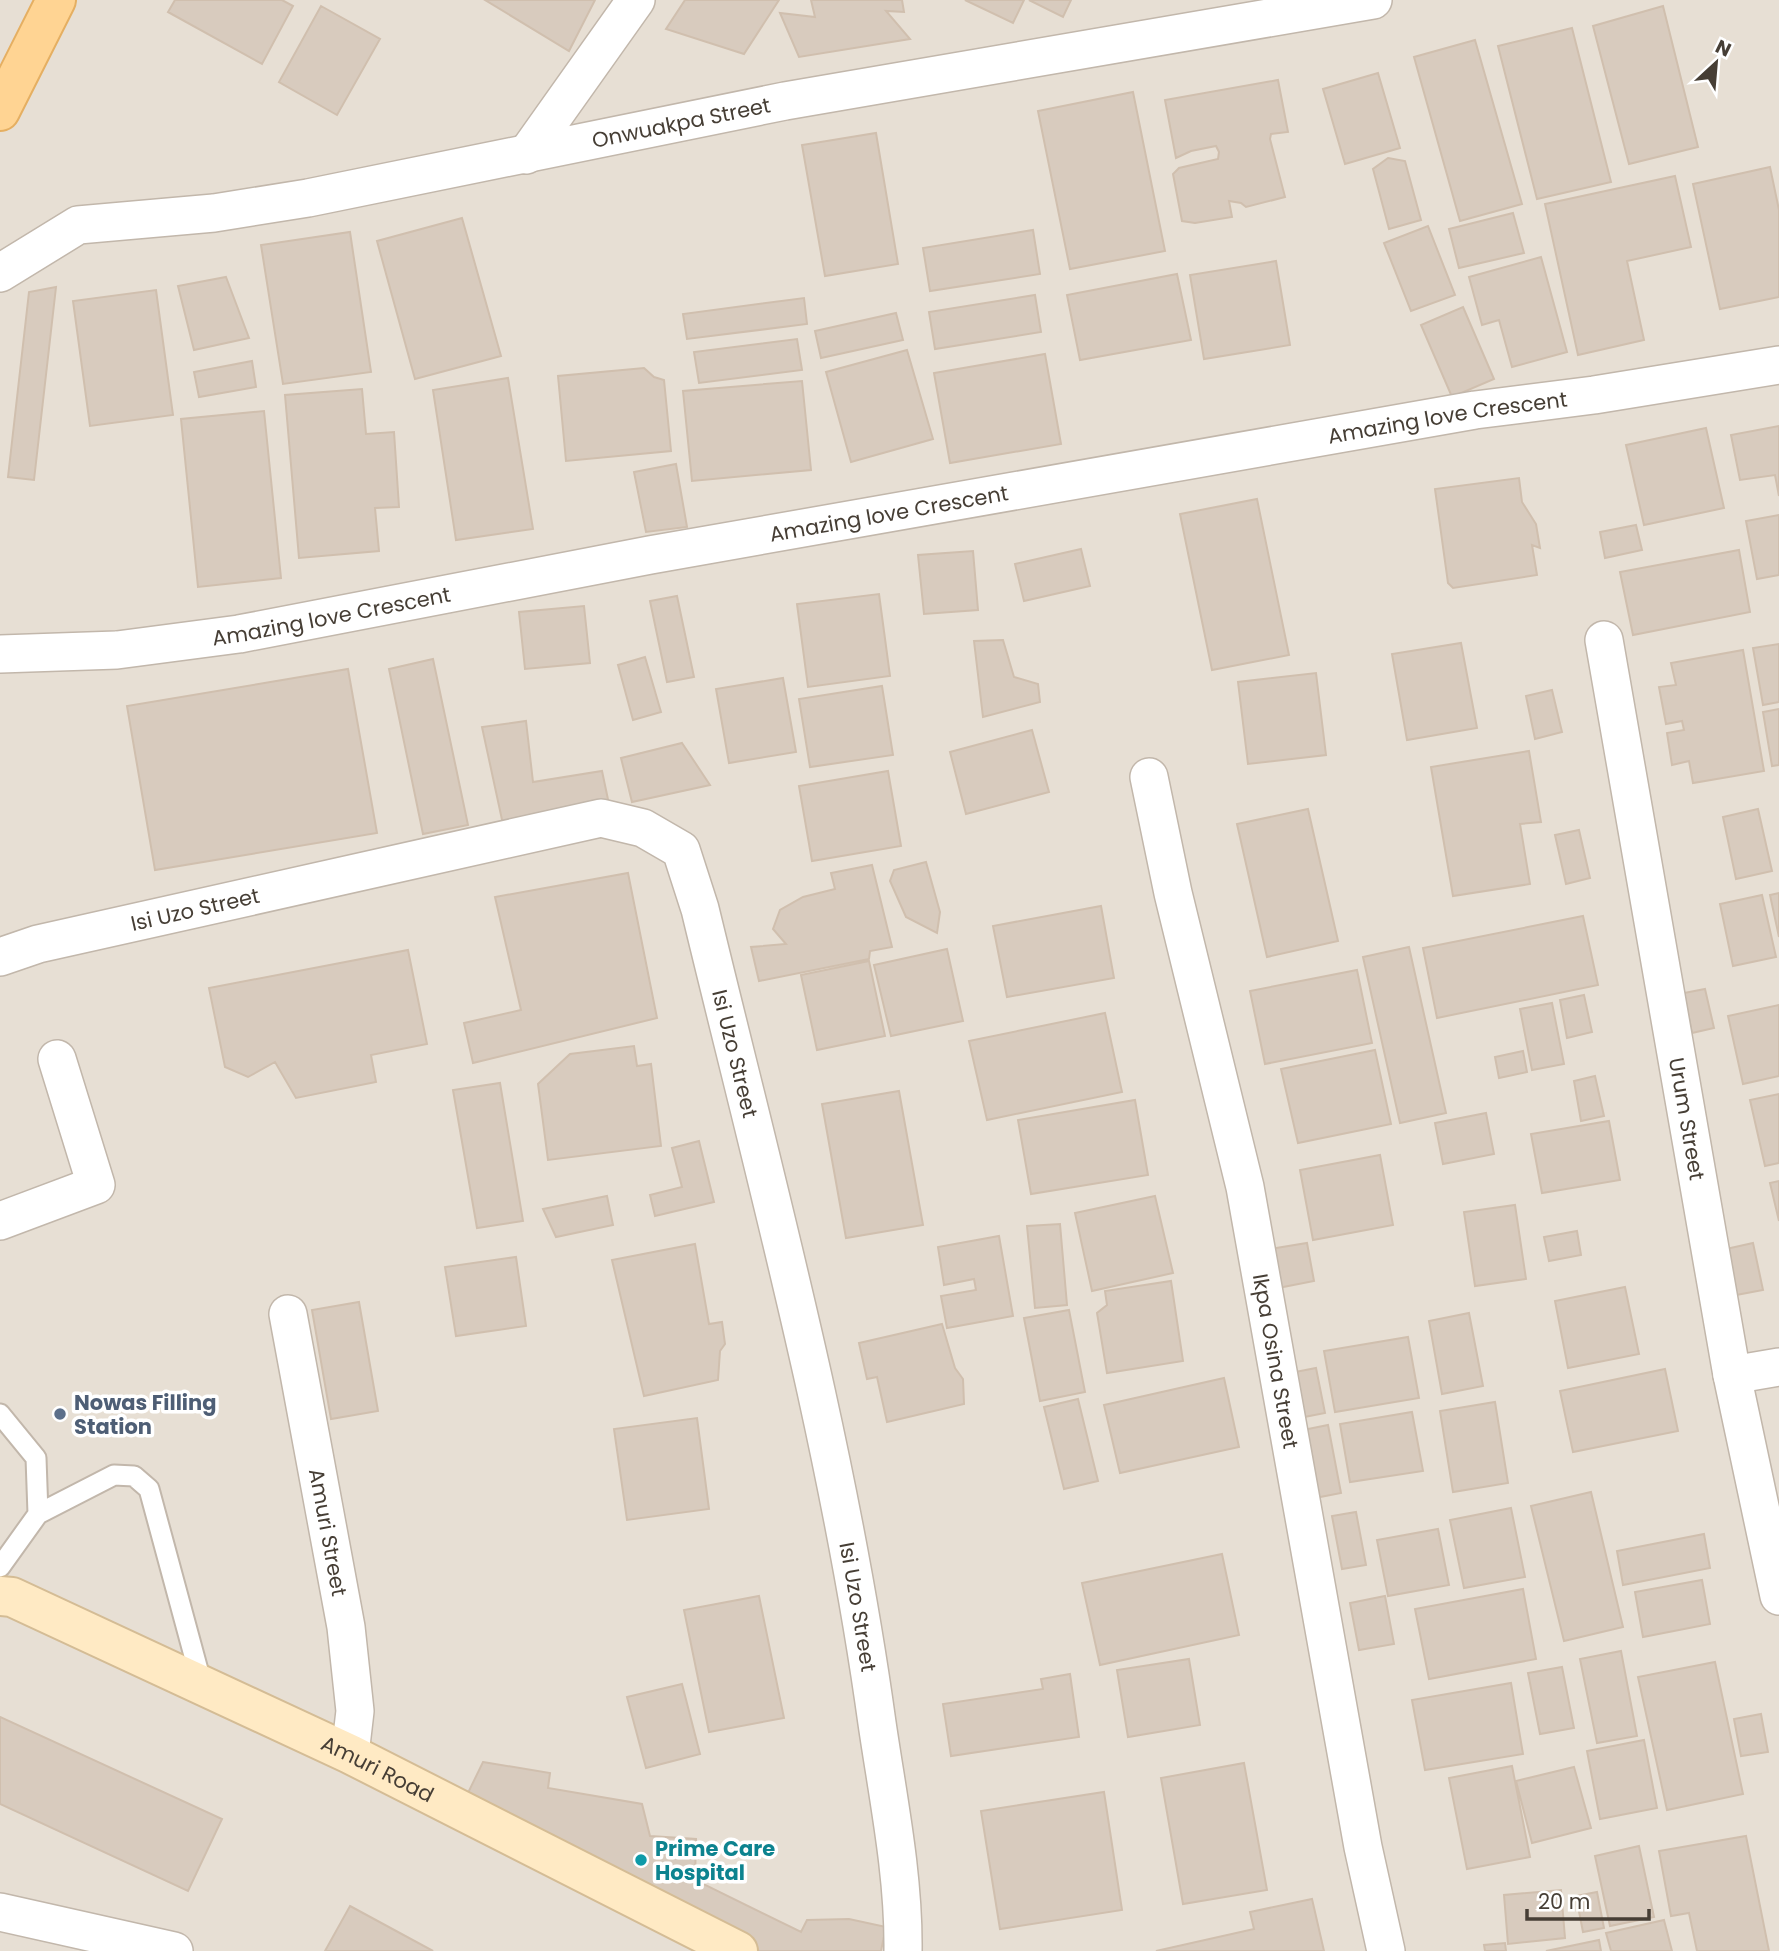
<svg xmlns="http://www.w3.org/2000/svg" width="1779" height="1951" viewBox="0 0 1779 1951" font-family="Poppins,sans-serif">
<rect width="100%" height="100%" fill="#f3eee6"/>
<path fill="#e7dfd4" d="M0,0h1779v1951h-1779z"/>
<path fill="#d8cbbe" stroke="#d0bfae" stroke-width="2" d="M175,0h107l11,6 -31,58 -94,-52z
M485,0h110l-26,51z
M685,0h94l-35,54 -78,-25z
M811,0h91l2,12 -18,-1 24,28 -111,18 -19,-44 35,4z
M965,0h59l-11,23z
M1029,0h42l-8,17z
M321,6l59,33 -43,76 -58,-33z
M1663,6l35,141 -69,17 -36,-138z
M1572,28l39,154 -74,17 -39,-153z
M1475,40l47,164 -62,17 -46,-164z
M1378,73l22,75 -55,16 -22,-75z
M1278,80l10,52 -17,2 -1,5 15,58 -39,10 -5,-4 -12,-2 3,16 -37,6 -13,-2 -9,-47 6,-6 39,-9 1,-7 -3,-6 -25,5 -15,7 -11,-58z
M1133,92l32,159 -95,18 -32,-158z
M876,133l22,131 -73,12 -23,-131z
M1388,158l17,3 16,59 -32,9 -16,-60z
M1770,167l9,43v87l-59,12 -27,-125z
M1675,176l16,71 -64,14 17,79 -66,15 -33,-151z
M1513,213l11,40 -65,15 -10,-39z
M462,218l39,138 -86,23 -38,-138z
M1428,226l27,69 -44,16 -27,-68z
M1033,230l7,44 -110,17 -7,-43z
M350,232l21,140 -88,12 -22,-139z
M1541,257l26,95 -55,15 -13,-47 -17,5 -13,-48z
M1276,261l14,84 -86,14 -14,-84z
M1177,274l14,66 -111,20 -13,-65z
M226,277l23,61 -55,12 -16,-64z
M56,287l-22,193 -26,-3 21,-185z
M156,290l17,125 -83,11 -17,-125z
M1035,295l6,37 -106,17 -6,-37z
M804,298l3,26 -120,15 -4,-25z
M1463,307l31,72 -42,18 -31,-72z
M896,313l7,27 -82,18 -6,-27z
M797,339l5,31 -103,13 -5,-31z
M907,350l26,89 -82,23 -25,-90z
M1045,354l16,90 -111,19 -16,-90z
M252,361l4,26 -57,10 -5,-25z
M644,368l10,9 10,3 7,71 -105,10 -8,-85z
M508,378l25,151 -77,11 -23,-150z
M802,381l9,89 -119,11 -9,-90z
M362,389l4,45 28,-2 5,75 -24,1 4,43 -80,7 -14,-163z
M264,411l17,167 -83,9 -17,-168z
M1779,426v70l-4,-21 -35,5 -9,-45z
M1706,428l18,80 -80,17 -18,-80z
M676,464l11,63 -41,5 -12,-60z
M1519,478l3,24 14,22 4,24 -8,-3 5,30 -84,13 -5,-5 -13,-94z
M1257,499l32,156 -77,15 -32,-156z
M1779,515v60l-22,4 -11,-58z
M1636,525l6,25 -37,8 -5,-26z
M1081,549l9,37 -66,15 -9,-37z
M1739,550l11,62 -117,23 -13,-63z
M973,551l5,59 -54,4 -6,-59z
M879,594l11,82 -82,11 -11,-83z
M677,596l17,81 -27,5 -17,-81z
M584,606l6,57 -65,6 -6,-57z
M1003,640l11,37 24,7 2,18 -57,15 -9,-76z
M1461,643l16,85 -70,12 -15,-86z
M1779,644v58l-16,3 -10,-57z
M1743,650l21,121 -71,12 -4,-22 -17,4 -5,-32 17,-3 -2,-9 -16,3 -7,-37 17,-2 -5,-22z
M645,657l16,55 -28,8 -15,-55z
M433,659l35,166 -45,9 -34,-165z
M348,669l29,164 -222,37 -28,-164z
M1316,673l10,82 -78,9 -10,-82z
M783,678l13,74 -67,11 -13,-74z
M882,686l11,69 -83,12 -11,-68z
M1552,690l10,42 -27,7 -9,-43z
M1779,709v56l-7,1 -9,-54z
M526,721l7,61 69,-11 8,38 -106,20 -22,-102z
M1032,730l17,62 -83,22 -16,-62z
M682,743l28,42 -78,17 -11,-44z
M1529,751l12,71 -21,2 10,60 -77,12 -22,-129z
M888,771l13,75 -89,15 -13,-75z
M1308,809l30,132 -71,16 -30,-133z
M1758,809l14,62 -36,8 -13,-62z
M1579,830l11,48 -24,6 -11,-49z
M926,862l14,50 -3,21 -31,-16 -16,-36 4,-11z
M872,865l20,82 -22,4 -1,8 -110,22 -8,-34 35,-3 -13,-15 7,-19 23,-13 32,-8 -4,-16z
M628,873l29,145 -184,45 -9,-40 57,-13 -26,-113z
M1779,893v44l-9,-42z
M1762,895l14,62 -43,9 -13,-62z
M1101,906l13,72 -107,19 -14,-71z
M1583,916l15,69 -161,33 -14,-70z
M1409,947l37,166 -46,10 -37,-166z
M947,949l16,72 -72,15 -17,-71z
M408,950l19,94 -56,11 5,27 -80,16 -21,-36 -27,15 -23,-10 -16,-79z
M869,961l16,75 -68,14 -16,-75z
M1357,970l15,73 -107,21 -15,-73z
M1705,989l9,39 -22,5 -8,-40z
M1584,995l8,37 -25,6 -7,-38z
M1552,1003l12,61 -32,6 -12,-61z
M1779,1005v71l-36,8 -15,-68z
M1105,1013l17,79 -135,28 -18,-79z
M634,1046l3,20 14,-2 10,82 -113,14 -10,-76 32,-30z
M1375,1050l16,74 -93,19 -17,-74z
M1523,1051l4,21 -28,6 -4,-21z
M1595,1076l9,40 -23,5 -7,-40z
M500,1083l23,138 -46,7 -24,-138z
M899,1091l24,134 -77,13 -24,-134z
M1779,1094v69l-14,3 -15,-66z
M1135,1100l13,75 -117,19 -13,-74z
M1486,1113l8,41 -51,10 -8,-41z
M1609,1121l11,59 -78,13 -11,-59z
M699,1141l15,61 -59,14 -5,-21 32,-8 -10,-39z
M1380,1155l13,70 -80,15 -13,-70z
M1779,1181v40l-9,-38z
M607,1196l6,29 -57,12 -13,-28z
M1155,1196l18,77 -81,18 -17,-78z
M1515,1205l11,74 -51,7 -11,-74z
M1060,1224l7,81 -32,3 -8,-82z
M1577,1231l4,24 -32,6 -5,-24z
M999,1236l14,80 -66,12 -6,-32 35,-6 -2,-11 -30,6 -6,-38z
M1307,1243l7,38 -36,7 -8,-39z
M1753,1243l10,47 -27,5 -10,-46z
M695,1244l14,80 13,-2 3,22 -5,7 -2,29 -74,16 -32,-136z
M516,1257l10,69 -70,10 -11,-69z
M1171,1281l12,80 -76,12 -10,-60 10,-8 -2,-14z
M1625,1287l14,67 -71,14 -13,-67z
M359,1302l19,109 -47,8 -19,-109z
M1069,1310l16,82 -45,9 -16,-83z
M1469,1313l14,73 -41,8 -13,-73z
M942,1324l13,44 8,11 1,25 -77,18 -10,-45 -10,2 -8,-36z
M1408,1337l11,61 -84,14 -11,-61z
M1316,1368l9,45 -26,5 -9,-45z
M1665,1369l13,62 -105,21 -13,-61z
M1224,1378l15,69 -119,26 -16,-68z
M1078,1399l20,82 -34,8 -20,-82z
M1495,1402l13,81 -55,9 -13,-81z
M1412,1412l11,59 -73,11 -10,-58z
M697,1418l12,91 -82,11 -13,-91z
M1328,1425l13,68 -26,5 -12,-68z
M1591,1492l32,135 -59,14 -33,-135z
M1511,1508l14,69 -61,11 -14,-68z
M1356,1512l10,53 -24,4 -10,-53z
M1438,1529l11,56 -61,11 -11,-56z
M1704,1534l6,34 -87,17 -6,-34z
M1222,1554l17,81 -139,30 -18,-82z
M1702,1580l8,44 -67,13 -8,-45z
M1523,1589l13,70 -107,20 -14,-70z
M759,1596l25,122 -75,14 -25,-122z
M1385,1596l9,48 -35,6 -9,-47z
M1621,1651l16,85 -40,7 -17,-84z
M1189,1659l11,66 -72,12 -11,-67z
M1715,1662l28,132 -76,16 -29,-133z
M1562,1667l12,61 -34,6 -12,-61z
M1070,1674l9,63 -128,19 -8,-52 100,-15 -2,-10z
M1511,1683l12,71 -98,16 -13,-70z
M682,1684l18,70 -54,14 -19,-71z
M1761,1714l7,38 -27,4 -7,-37z
M0,1717l222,102 -34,72 -188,-87z
M1644,1740l13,68 -57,11 -13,-68z
M483,1762l67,11 -2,15 94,16 8,32 46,3 -1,41 106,52 6,-12 42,-1 37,8 -5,24h-122l-293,-154z
M1244,1763l23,127 -84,14 -22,-126z
M1512,1766l18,91 -63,12 -18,-91z
M1574,1767l17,61 -59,15 -16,-62z
M1104,1792l18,118 -122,19 -19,-118z
M1746,1836l23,115h-72l-8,-38 -18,3 -12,-65z
M1639,1846l15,71 -44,9 -15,-70z
M1561,1890l4,48 -57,6 -4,-49z
M1597,1892l7,36 -21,4 -7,-36z
M1312,1899l12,52h-168l98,-22 -4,-17z
M350,1906l83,45h-108z
M1664,1920l8,31h-61l-5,-18z
M1599,1940l2,11h-55z
M1505,1943l1,8h-21l-1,-6z"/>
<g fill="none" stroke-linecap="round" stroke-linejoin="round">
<defs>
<path id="lane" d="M0,1414l36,44 2,56 -38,53
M38,1514l76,-39 20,1 15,13 53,196"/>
<g id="street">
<path d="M526,155l110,-155"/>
<path id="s1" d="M0,273l78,-48 136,-12 94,-15 477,-97 588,-101"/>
<path id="s2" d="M1604,640l128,735 47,221"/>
<path id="s3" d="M0,654l117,-4 122,-16 411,-79 825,-145 119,-15 185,-30"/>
<path id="s4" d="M1149,777l24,116 72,294 118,660 23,104"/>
<path id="s5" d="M0,957l38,-13 563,-126 42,10 38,22 19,59c65,269 139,539 177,814 11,75 27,152 26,228"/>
<path d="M0,1221l96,-36 -39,-126"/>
<path id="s6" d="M288,1314l58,313 9,84 -5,43"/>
<path d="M1732,1375l47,-8"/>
<path d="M0,1912l174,39"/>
</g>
<g id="secondary">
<path id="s7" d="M0,1596l12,1 338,157 388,197"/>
</g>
<path id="primary" d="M0,111l56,-111"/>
</defs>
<use href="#lane" stroke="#c2b7ab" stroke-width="23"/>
<use href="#street" stroke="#c2b7ab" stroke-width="40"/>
<use href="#secondary" stroke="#d4bc95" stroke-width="42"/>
<use href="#primary" stroke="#e5af62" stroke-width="42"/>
<use href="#lane" stroke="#fff" stroke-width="19"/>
<use href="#street" stroke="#fff" stroke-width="37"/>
<use href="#secondary" stroke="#ffeac4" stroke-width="38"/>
<use href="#primary" stroke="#ffd493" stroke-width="38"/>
</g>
<circle fill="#5c6f8a" stroke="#fff" stroke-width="2.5" cx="60" cy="1414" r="7"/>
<circle fill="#0f9aa8" stroke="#fff" stroke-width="2.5" cx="641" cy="1860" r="7"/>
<g text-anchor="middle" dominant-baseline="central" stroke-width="7" stroke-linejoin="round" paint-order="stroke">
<g font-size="21" fill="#463e35" stroke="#fff">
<text stroke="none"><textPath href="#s1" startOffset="704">Onwuakpa Street</textPath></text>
<text stroke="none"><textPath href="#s3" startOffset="1468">Amazing love Crescent</textPath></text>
<text stroke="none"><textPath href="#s3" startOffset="901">Amazing love Crescent</textPath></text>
<text stroke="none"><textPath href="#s3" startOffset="334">Amazing love Crescent</textPath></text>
<text stroke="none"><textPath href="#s5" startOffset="201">Isi Uzo Street</textPath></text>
<text stroke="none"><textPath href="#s5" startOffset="915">Isi Uzo Street</textPath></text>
<text stroke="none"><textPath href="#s2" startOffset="486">Urum Street</textPath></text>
<text stroke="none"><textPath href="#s4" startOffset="598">Ikpa Osina Street</textPath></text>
<text stroke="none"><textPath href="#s6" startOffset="222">Amuri Street</textPath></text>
<text stroke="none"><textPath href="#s5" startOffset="1482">Isi Uzo Street</textPath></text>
<text stroke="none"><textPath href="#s7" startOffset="416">Amuri Road</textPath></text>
</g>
<g font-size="21" font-weight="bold" fill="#4e5e75" stroke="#fff" text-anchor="start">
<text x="74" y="1402">Nowas Filling<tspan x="74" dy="24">Station</tspan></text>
</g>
<g font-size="21" font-weight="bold" fill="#0d838f" stroke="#fff" text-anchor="start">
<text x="655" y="1848">Prime Care<tspan x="655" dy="24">Hospital</tspan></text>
</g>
</g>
<g transform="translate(1716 63) rotate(26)" stroke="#ffffff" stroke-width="5" paint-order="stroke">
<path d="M0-5L12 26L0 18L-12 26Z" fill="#463e35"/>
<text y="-10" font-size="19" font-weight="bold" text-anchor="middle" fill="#463e35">N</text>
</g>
<path d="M1527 1909v10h122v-10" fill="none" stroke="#463e35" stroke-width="3.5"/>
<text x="1538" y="1909" font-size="21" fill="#463e35" stroke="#ffffff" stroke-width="5" paint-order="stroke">20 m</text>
</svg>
